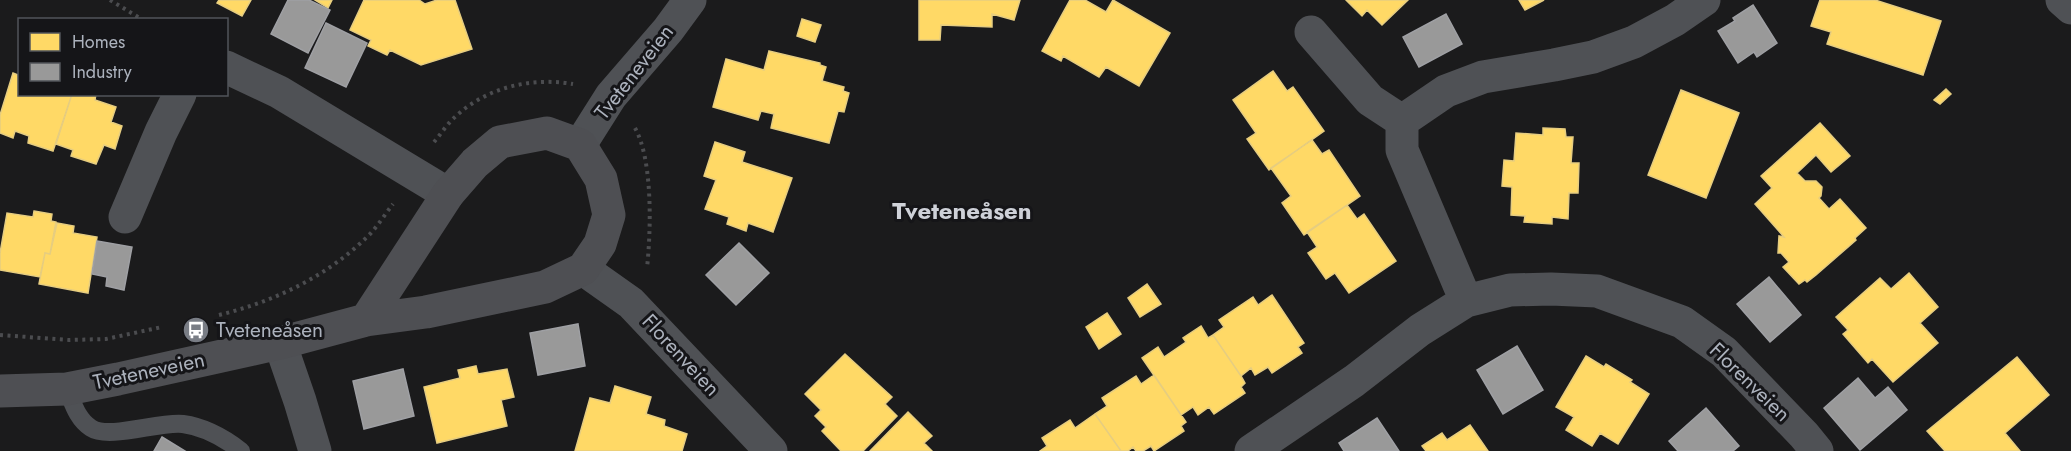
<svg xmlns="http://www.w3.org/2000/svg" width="2071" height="451" viewBox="0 0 2071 451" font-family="Jost,sans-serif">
<rect width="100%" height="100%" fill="#1b1b1c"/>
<path fill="#ffd966" stroke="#e6cd80" stroke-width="1.5" d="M219,0h32l-9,16 -25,-13z
M315,0h17l-4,8z
M364,0h55l6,4 12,-4h18l17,49 -51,16 -31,-15 -3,5 -19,-9 3,-6 -21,-10z
M919,0h101l-6,20 -22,-6v13l-51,-2 -1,15h-21z
M1070,0h15l21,12 7,-12 57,33 -31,53 -33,-19 -7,10 -36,-21 -2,5 -19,-10z
M1346,0h62l-26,25 -15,-15 -5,6z
M1519,0h25l-19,10z
M1820,0h55l66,21 -18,54 -96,-31 4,-12 -20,-6z
M802,19l19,6 -6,17 -18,-6z
M769,51l51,12v2l6,2 -4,14 22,6 -1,4 6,2 -5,19 -6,-1 -9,32 -58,-15 3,-14 -13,-3 -3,9 -45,-13 13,-48 38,11z
M1273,71l14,20 6,-4 31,44 -55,39 -22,-31 9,-6 -23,-33z
M20,72v22h52l-19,57 -25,-8 1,-7 -14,-5 -2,7 -13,-5v-18l13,-42 5,2z
M1946,89l5,5 -11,10 -6,-4z
M1681,90l58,23 -33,85 -58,-23z
M72,94h24l-1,6 21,7 -5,15 11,4 -7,23 -11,-4 -8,19 -25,-8 2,-6 -17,-6z
M1820,123l30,33 -19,16 -15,-17 -19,18 8,8h11l6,6 -1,9 -2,2 10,11 11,-10 26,29 -11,10 1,2 -40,35 -9,7 -2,-2 -6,4 -16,-17 6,-5 -8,-9h-3l1,-17 5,1 -29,-33 17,-16 -11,-12z
M1543,128l22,1 1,8h7l-2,26h8l-1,30h-9l-1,26 -16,-2v7l-28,-2 1,-6 -14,-1 1,-28 -10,-1 2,-26 10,1 2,-28 27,2z
M1312,140l10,14 7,-4 31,46 -56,39 -22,-32 9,-7 -20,-28z
M715,142l30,10 -3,10 50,16 -19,54 -25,-9 -2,8 -19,-7 2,-7 -24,-8 11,-29 -12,-4z
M1347,205l10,14 7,-5 32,47 -47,32 -14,-20 -9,6 -18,-26 9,-6 -10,-15z
M34,211l18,3 -1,7 5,1 -6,32 -5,-1 -5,24 -40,-7v-17l7,-40 26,4z
M57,223l17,3 -1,7 24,4 -9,56 -49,-9 6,-31 5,1z
M1909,273l29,34 -18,16 18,20 -45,39 -21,-23 -4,4 -25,-29 5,-4 -12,-13 44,-39 11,11z
M1147,284l14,20 -21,13 -12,-19z
M1272,295l32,48 -6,4 4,6 -30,20 -4,-6 -13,8 -4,-7 -10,8 -28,-41 11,-8 -5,-7 34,-23 5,8z
M1107,313l14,21 -22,15 -13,-22z
M1201,326l7,12 5,-3 28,41 4,7 -4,4 4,6 -31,21 -5,-7 -11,8 -5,-8 -12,8 -39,-57 16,-11 6,10 22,-15 -3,-4z
M845,354l47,43 -7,7 12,12 -34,35h-22l-19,-20 4,-4 -11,-11 6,-6 -16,-16z
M1586,356l18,11 2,-3 26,16 -2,2 19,12 -31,50 -18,-11 -8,13 -26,-16 8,-13 -18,-10z
M2017,357l32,38 -44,38 15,18h-75l-18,-20z
M476,366l2,8 29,-5 7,28 -13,3 6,26 -70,17 -13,-56 36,-9 -2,-8z
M1154,375l32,47 -5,4 3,5 -30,20 -3,-5 -8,5h-7l-3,-4 -5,4h-7l-26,-37 12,-8 -5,-8 34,-22 5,8z
M615,386l36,11 -5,17 19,6 -1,6 23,8 -5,17h-107l15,-53 20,5z
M908,412l24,24 -8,7 8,8h-62z
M1095,414l26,37h-81l7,-5 -5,-8 28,-18 5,8z
M1470,425l18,26h-62l-4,-5 20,-13 5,7z"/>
<path fill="#999" stroke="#9fa0a4" stroke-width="1.5" d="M288,0h21l21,10 -22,43 -37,-19z
M1753,5l24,38 -20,14 -3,-5 -16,11 -20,-32 17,-10 -2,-3z
M1446,14l16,30 -43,23 -16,-30z
M326,23l41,20 -21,44 -41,-19z
M97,241l35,6 -8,43 -18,-4 1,-9 -15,-3z
M739,243l30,30 -33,32 -30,-30z
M1769,277l32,38 -31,27 -33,-38z
M578,324l7,42 -47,9 -8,-42z
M1517,346l26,44 -40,24 -26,-44z
M403,369l11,47 -50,13 -11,-48z
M1858,378l17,20 13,-11 19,23 -47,40 -36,-42z
M1706,408l33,38 -6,5h-55l-9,-10z
M1377,418l22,33h-55l-5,-8z
M162,437l23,14h-31z"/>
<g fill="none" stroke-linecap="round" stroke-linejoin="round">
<path stroke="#4b4c4f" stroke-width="4" stroke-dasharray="3 4.5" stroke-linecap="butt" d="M110,0l33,20
M635,128c18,32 16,103 12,140
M434,142c7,-8 13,-18 21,-25 32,-30 76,-40 118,-33
M219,315c57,-14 111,-40 152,-82 8,-9 15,-20 22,-29
M0,335l69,5 37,-1 56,-12"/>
<path stroke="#4f5155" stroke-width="18" d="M67,389c6,14 10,30 24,39 18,12 69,-7 92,-4 22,3 40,13 58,27"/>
<path stroke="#4f5155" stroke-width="33" d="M2062,0l9,8
M1311,32l59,68 32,21
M226,67l53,25 169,102
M1402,121l44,-30 37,-14 71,-12 39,-8 41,-15 41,-22 29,-20
M1402,121v29l64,151
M580,145l31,-49 57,-66 22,-30
M125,217l36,-85 19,-38
M583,269l48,34 140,148
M280,343l20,58 15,50
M1251,451l103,-70 66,-51 46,-29 44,-11 41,-1 46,2 85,31 42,30 80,83 13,16"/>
<path stroke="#4e4f53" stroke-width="33" d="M0,391l67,-2 51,-10 162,-36 86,-23 60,-8 119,-25 38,-18 17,-25 9,-29 -8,-36 -21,-34 -33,-12 -47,9 -25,21 -27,31 -82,126"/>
</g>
<defs>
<symbol id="bus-disc" viewBox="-11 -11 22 22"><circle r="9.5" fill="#797d85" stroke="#151518"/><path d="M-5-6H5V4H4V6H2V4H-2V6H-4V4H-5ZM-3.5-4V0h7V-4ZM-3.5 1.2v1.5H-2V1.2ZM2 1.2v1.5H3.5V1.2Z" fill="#fff"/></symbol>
</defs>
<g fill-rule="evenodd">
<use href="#bus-disc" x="181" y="315" width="30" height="30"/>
</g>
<g text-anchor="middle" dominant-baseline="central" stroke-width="6" stroke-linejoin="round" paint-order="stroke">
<g font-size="21" fill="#acb2bd" stroke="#151518">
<text transform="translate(634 72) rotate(-52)">Tveteneveien</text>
<text transform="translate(681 355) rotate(47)">Florenveien</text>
<text transform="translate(149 371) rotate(-12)">Tveteneveien</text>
<text transform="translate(1750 382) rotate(44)">Florenveien</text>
</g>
<g font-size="21" fill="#acb2bd" stroke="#151518" text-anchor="start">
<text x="216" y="330">Tveteneåsen</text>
</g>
<g font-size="24" font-weight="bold" fill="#ced1d8" stroke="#151518">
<text x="962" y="210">Tveteneåsen</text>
</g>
</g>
<rect x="18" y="18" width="210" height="78" fill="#151518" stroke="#51545a" stroke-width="1.5"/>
<rect x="30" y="33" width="30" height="18" fill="#ffd966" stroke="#51545a" stroke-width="1.5"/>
<text x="72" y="48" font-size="18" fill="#acb2bd">Homes</text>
<rect x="30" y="63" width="30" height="18" fill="#999999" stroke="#51545a" stroke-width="1.5"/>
<text x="72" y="78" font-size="18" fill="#acb2bd">Industry</text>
</svg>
